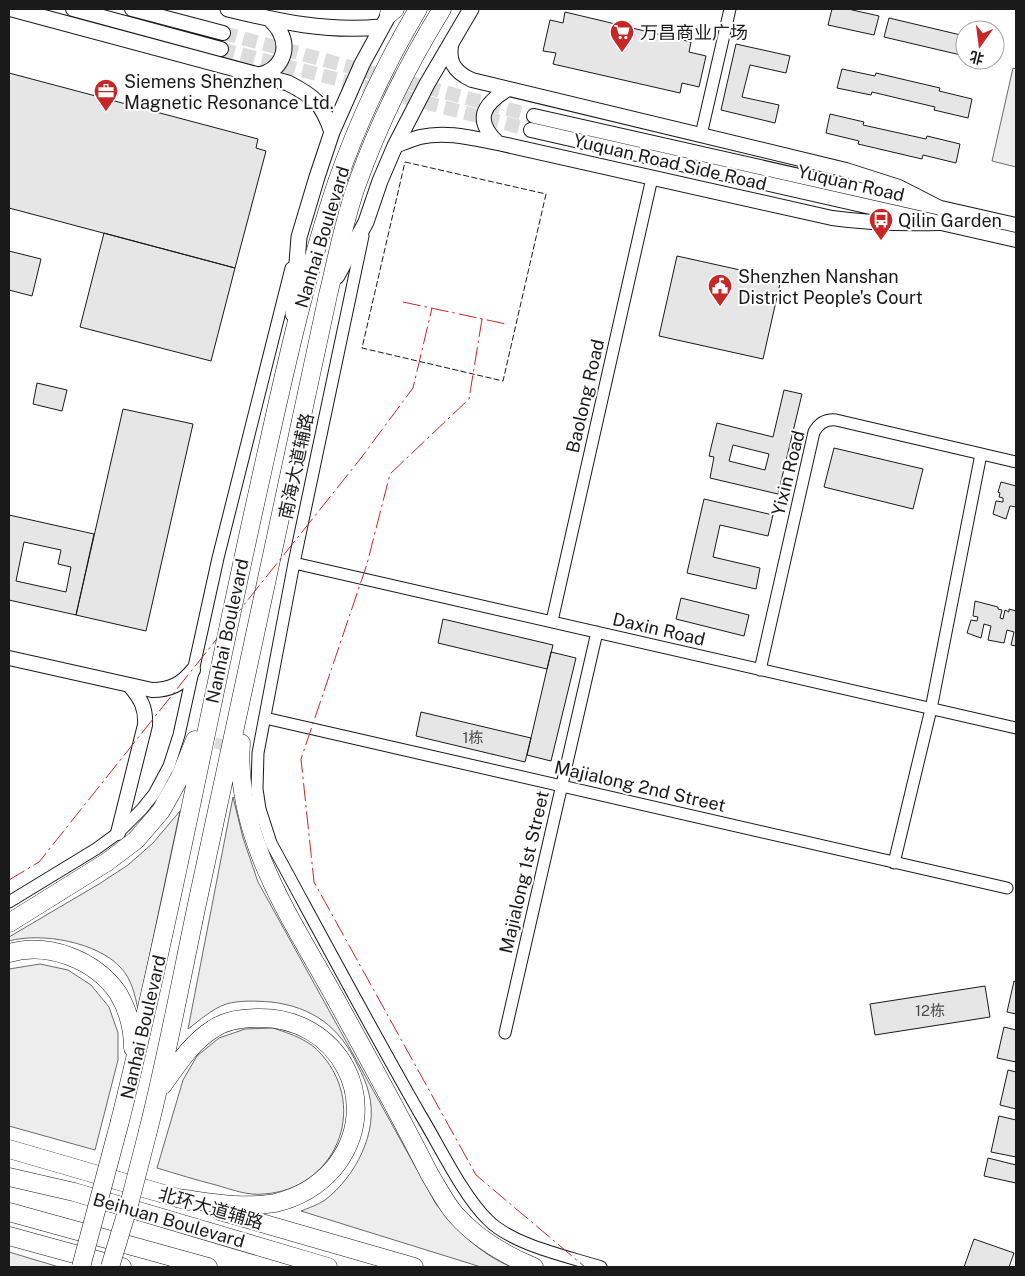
<svg xmlns="http://www.w3.org/2000/svg" width="1025" height="1276" viewBox="0 0 1025 1276" font-family="'Public Sans','Noto Sans SC',sans-serif">
<rect width="100%" height="100%" fill="#fff"/>
<path fill="#ededed" stroke="#6a6a6a" d="M1013,68l3,1v98l-24,-6z
M233,797l10,41 15,44 178,322c21,27 43,49 75,63h-30l-180,-56c7,-3 17,-6 24,-11 30,-23 54,-68 44,-106 -2,-10 -7,-20 -11,-28 -18,-39 -45,-59 -87,-64 -14,-1 -31,-2 -45,2 -14,5 -26,16 -38,25z
M180,811l-42,199c-3,-15 -6,-30 -17,-42 -23,-26 -80,-36 -112,-27v-4l90,-53 29,-19 25,-22z
M40,964l28,6 23,15 18,22 9,26v27l-23,90 -86,-24v-157z
M273,1028c18,6 37,12 49,27 47,54 13,134 -58,139 -16,2 -34,-5 -48,-9 -20,-5 -39,-11 -59,-17l26,-88 14,-24 22,-18 26,-9z
M9,1252l50,15h-50z"/>
<path fill="#e6e6e6" stroke="#1a1a1a" fill-rule="evenodd" d="M832,9h16l31,7 -5,19 -46,-10z
M565,12l126,30 -2,10 17,4 -7,31 -17,-4 -2,10 -127,-29 3,-11 -13,-2 7,-31 13,3z
M889,18l76,18v20l-81,-19z
M736,44l54,12 -4,17 -36,-8 -8,32 37,8 -4,18 -54,-13z
M842,69l33,7 1,-3 64,15 -1,3 33,8 -4,19 -34,-8 1,-3 -63,-15 -1,3 -34,-7z
M9,73l249,66 -2,9 10,3 -31,117 -226,-60z
M830,114l34,8 -1,3 63,14 1,-3 33,8 -4,19 -33,-8 -1,4 -64,-15 1,-3 -33,-8z
M104,233l131,35 -24,93 -131,-34z
M9,251l32,8 -9,37 -23,-6z
M677,256l104,23 -18,80 -104,-23z
M37,383l30,7 -5,21 -29,-7z
M784,390l18,4 -24,100 -68,-16 4,-21 -5,-1 8,-33 56,14zM733,445l36,9 -4,16 -36,-9z
M123,409l70,15 -47,207 -70,-16z
M834,448l89,21 -10,40 -89,-22z
M1001,482l15,4v21l-6,-1 -4,13 -13,-5 3,-13 7,1v-4l-4,-1 1,-4 -2,-1z
M704,499l69,16 -5,21 -48,-11 -7,32 47,11 -4,21 -69,-16z
M9,515l85,19 -18,81 -67,-15zM24,542l37,8 -3,14 13,3 -5,25 -50,-11z
M681,598l68,17 -5,21 -68,-17z
M975,601l23,6v2l4,1 -2,8 3,1 2,-9 4,2v-3l7,2v35l-5,-1 3,-13 -7,-2 -3,13 -16,-3 3,-14 -7,-2 -3,14 -14,-5 4,-13 6,1 1,-4 -5,-1z
M443,619l110,26 -6,24 -109,-26z
M551,652l25,6 -25,103 -24,-6z
M421,712l110,26 -6,24 -109,-26z
M1014,981l2,1v32l-9,-2z
M985,986l5,31 -115,18 -5,-31z
M1004,1027l12,3v32l-19,-4z
M1008,1070l8,2v37l-16,-4z
M999,1116l17,4v37l-25,-5z
M988,1158l28,7v18l-32,-7z
M974,1239l40,14 -5,14h-45z"/>
<g fill="none" stroke-linecap="round" stroke-linejoin="round">
<path stroke="#ddd" stroke-width="11" stroke-dasharray="11 5.5" stroke-linecap="butt" d="M199,739l38,9"/>
<path stroke="#ddd" stroke-width="14" stroke-dasharray="14 7" stroke-linecap="butt" d="M223,33l311,83
M221,49l310,81"/>
<defs>
<path id="minor" d="M701,135l29,-126
M363,236l-69,327 -36,190 -1,36 3,20 11,34c49,90 98,182 149,271 19,31 42,80 67,105 25,26 80,37 114,48
M294,563l722,165
M552,621l100,-443
M760,670l54,-238c5,-9 12,-13 22,-12l180,42
M265,718l742,170
M894,863l37,-154 50,-255
M9,902l87,-53 22,-16 24,-24 12,-15 15,-28 10,-31 39,-177 73,-290
M505,1033l92,-401"/>
<path id="tertiary" d="M73,9l148,40
M132,9l91,24
M452,41c-5,20 2,31 20,39l374,90 53,17 43,22
M534,116l482,109
M531,130l485,110
M498,143c-24,-23 -16,-38 10,-54
M395,146c8,-3 17,-7 25,-9 26,-6 52,1 78,6l334,75c36,5 71,6 107,5
M9,658l143,32c18,0 30,-6 41,-20
M118,833l27,-108c1,-17 -4,-26 -15,-39"/>
<path id="secondary" d="M12,9l276,74c27,14 34,20 44,49
M228,9c53,13 98,23 153,18
M259,75c21,-4 31,-24 21,-43 -2,-5 -7,-9 -10,-13
M337,276l29,-54 14,-41 15,-35 32,-62 44,-75
M293,314l6,-77 18,-60 15,-45 30,-68 30,-55"/>
<path id="primary" d="M389,14l6,-5
M241,743c-7,97 54,181 98,262 31,56 62,113 91,170 8,13 15,27 25,39 21,24 50,41 79,53
M9,923l98,-61 29,-22 25,-29 19,-34 15,-37
M9,953c39,-11 85,6 109,40 10,17 15,36 15,55
M163,1085c15,-21 28,-42 50,-56 13,-9 28,-11 44,-11 81,-3 130,86 76,151 -15,17 -36,29 -58,34 -33,6 -66,-1 -98,-5
M120,1121c52,-209 91,-420 138,-630 23,-103 45,-208 79,-309 21,-60 49,-119 81,-173
M148,1131c19,-75 33,-151 49,-227 45,-202 88,-405 131,-609 9,-37 16,-75 29,-111 22,-61 51,-120 85,-175
M9,1149l179,52
M220,1211l194,56
M9,1236l113,31"/>
<path id="trunk" d="M9,1177l65,15 254,75
M9,1212l199,55"/>
</defs>
<use href="#minor" stroke="#1a1a1a" stroke-width="13"/>
<use href="#tertiary" stroke="#1a1a1a" stroke-width="16"/>
<use href="#secondary" stroke="#1a1a1a" stroke-width="17"/>
<use href="#primary" stroke="#1a1a1a" stroke-width="19"/>
<use href="#trunk" stroke="#1a1a1a" stroke-width="19"/>
<use href="#minor" stroke="#fff" stroke-width="11"/>
<use href="#tertiary" stroke="#fff" stroke-width="14"/>
<use href="#secondary" stroke="#fff" stroke-width="15"/>
<use href="#primary" stroke="#fff" stroke-width="18"/>
<use href="#trunk" stroke="#fff" stroke-width="18"/>
<defs>
<path id="primary-bridge" d="M81,1267l39,-146
M110,1267l20,-66 18,-70"/>
</defs>
<use href="#primary-bridge" stroke="#1a1a1a" stroke-width="19" stroke-linecap="butt"/>
<use href="#primary-bridge" stroke="#fff" stroke-width="18"/>
<path stroke="#1a1a1a" stroke-width="1" stroke-dasharray="6 2.5" stroke-linecap="butt" d="M405,162l141,32 -43,187 -141,-33z"/>
<path stroke="#c62828" stroke-width="1" stroke-dasharray="18 4 2.5 4" stroke-linecap="butt" d="M403,302l103,22
M482,319l-13,80 -79,75 -23,90 -66,195 13,123 162,293 109,92
M9,880l30,-18 322,-404 52,-70 19,-80"/>
</g>
<defs>
<symbol id="supermarket-pin" viewBox="-11 -11 22 30"><path d="M0 17L-7.5 6A9.5 9.5 0 1 1 7.5 6Z" fill="#c62828" stroke="#fff"/><path d="M-6-5.5h2.5l.6 2H6L4.5 2H-2.5L-4.4-4H-6ZM-1.5 3.2a1.3 1.3 0 1 0 .1 0ZM3 3.2a1.3 1.3 0 1 0 .1 0Z" fill="#fff"/></symbol>
<symbol id="office-pin" viewBox="-11 -11 22 30"><path d="M0 17L-7.5 6A9.5 9.5 0 1 1 7.5 6Z" fill="#c62828" stroke="#fff"/><path d="M-6-3h4V-5.5h4V-3h4V5H-6ZM-1-4.5V-3h2v-1.5ZM-6 0V1H6V0Z" fill="#fff"/></symbol>
<symbol id="bus-pin" viewBox="-11 -11 22 30"><path d="M0 17L-7.5 6A9.5 9.5 0 1 1 7.5 6Z" fill="#c62828" stroke="#fff"/><path d="M-5-6H5V4H4V6H2V4H-2V6H-4V4H-5ZM-3.5-4V0h7V-4ZM-3.5 1.2v1.5H-2V1.2ZM2 1.2v1.5H3.5V1.2Z" fill="#fff"/></symbol>
<symbol id="civic-pin" viewBox="-11 -11 22 30"><path d="M0 17L-7.5 6A9.5 9.5 0 1 1 7.5 6Z" fill="#c62828" stroke="#fff"/><path d="M-.6-6.5H3V-4.5H.6V-3L4-1V1h2V6H-6V1h2V-1L-.6-3ZM-1.2 2.5V6h2.4V2.5Z" fill="#fff"/></symbol>
</defs>
<g fill-rule="evenodd">
<use href="#supermarket-pin" x="608" y="18" width="28" height="38"/>
<use href="#office-pin" x="92" y="77" width="28" height="38"/>
<use href="#bus-pin" x="867" y="206" width="28" height="38"/>
<use href="#civic-pin" x="706" y="272" width="28" height="38"/>
</g>
<g text-anchor="middle" dominant-baseline="central" stroke-width="4" stroke-linejoin="round" paint-order="stroke">
<g font-size="15" fill="#4d4d4d">
<text x="473" y="737">1栋</text>
<text x="930" y="1010">12栋</text>
</g>
<g font-size="18" fill="#1a1a1a" stroke="#fff" text-anchor="start">
<text x="640" y="32">万昌商业广场</text>
<text x="124" y="81">Siemens Shenzhen<tspan x="124" dy="21">Magnetic Resonance Ltd.</tspan></text>
<text x="898" y="220">Qilin Garden</text>
<text x="738" y="276">Shenzhen Nanshan<tspan x="738" dy="21">District People's Court</tspan></text>
</g>
<g font-size="18" fill="#1a1a1a" stroke="#fff">
<text transform="translate(670 162) rotate(13)">Yuquan Road Side Road</text>
<text transform="translate(851 183) rotate(13)">Yuquan Road</text>
<text transform="translate(322 237) rotate(-73)">Nanhai Boulevard</text>
<text transform="translate(585 396) rotate(-77)">Baolong Road</text>
<text transform="translate(296 466) rotate(-78)">南海大道辅路</text>
<text transform="translate(788 473) rotate(-76)">Yixin Road</text>
<text transform="translate(659 629) rotate(13)">Daxin Road</text>
<text transform="translate(227 631) rotate(-78)">Nanhai Boulevard</text>
<text transform="translate(640 786) rotate(13)">Majialong 2nd Street</text>
<text transform="translate(524 872) rotate(-77)">Majialong 1st Street</text>
<text transform="translate(143 1027) rotate(-77)">Nanhai Boulevard</text>
<text transform="translate(211 1208) rotate(16)">北环大道辅路</text>
<text transform="translate(169 1220) rotate(16)">Beihuan Boulevard</text>
</g>
</g>
<rect width="1025" height="1276" fill="none" stroke="#1a1a1a" stroke-width="20"/>
<g transform="translate(980 45) rotate(194)"><circle r="24" fill="#ffffff" stroke="#a3a3a3"/>
<path d="M0-4L9 19L0 12L-9 19Z" fill="#c62828"/>
<text y="-8" font-size="14" font-weight="bold" text-anchor="middle" fill="#1a1a1a">北</text>
</g>
</svg>
